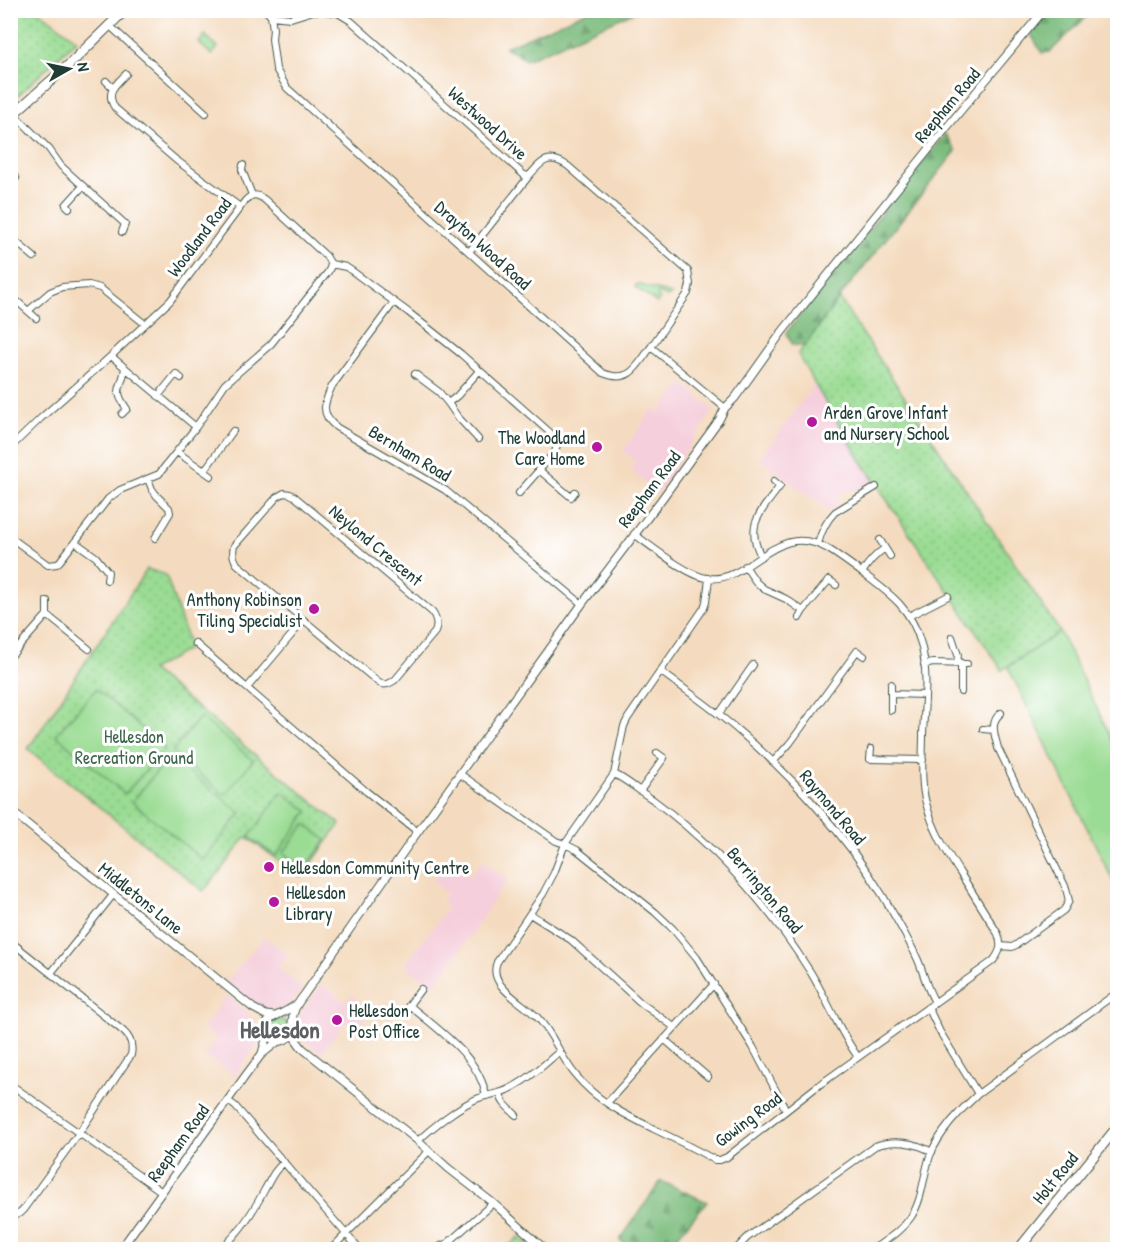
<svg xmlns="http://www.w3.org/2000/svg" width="1128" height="1260" viewBox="0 0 1128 1260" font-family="'Patrick Hand',sans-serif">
<defs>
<pattern id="grass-dots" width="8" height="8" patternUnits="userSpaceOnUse" patternTransform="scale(1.5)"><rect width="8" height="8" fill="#9adc93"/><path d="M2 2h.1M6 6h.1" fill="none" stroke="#84be7f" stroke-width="1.8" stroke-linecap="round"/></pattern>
<pattern id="forest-firs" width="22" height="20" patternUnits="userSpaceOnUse" patternTransform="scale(1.5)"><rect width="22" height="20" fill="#7bbc7d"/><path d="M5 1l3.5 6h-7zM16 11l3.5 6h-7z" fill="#649a67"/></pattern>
</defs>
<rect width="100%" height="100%" fill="#fff"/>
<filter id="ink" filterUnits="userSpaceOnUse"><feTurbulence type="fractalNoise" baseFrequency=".0167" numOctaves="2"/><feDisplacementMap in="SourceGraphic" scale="12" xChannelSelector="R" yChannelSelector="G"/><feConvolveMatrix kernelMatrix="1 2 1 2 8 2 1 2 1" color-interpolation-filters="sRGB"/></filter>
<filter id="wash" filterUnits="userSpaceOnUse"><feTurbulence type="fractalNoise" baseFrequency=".008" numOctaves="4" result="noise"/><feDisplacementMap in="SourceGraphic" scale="24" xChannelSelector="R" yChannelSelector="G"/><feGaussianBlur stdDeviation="1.35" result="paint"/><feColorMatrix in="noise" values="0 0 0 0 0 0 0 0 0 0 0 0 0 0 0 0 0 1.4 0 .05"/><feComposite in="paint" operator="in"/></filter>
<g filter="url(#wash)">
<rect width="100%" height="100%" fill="#f4dbbf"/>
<path fill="#f5cfdc" d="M683,383l28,25 1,5 -55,81 -27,-25 5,-7 -12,-11 30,-43 6,4z
M814,385l61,97 -17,10 -10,-3 -9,5 -2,13 -7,4 -71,-52z
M448,861l22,15 12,-15 25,18 -37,58 -37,49 -28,-21 43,-58 -7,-5 5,-8 -14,-14z
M264,937l24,18 -9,14 24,19 -8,11 -9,9 -22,3 -15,-10 -23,-19z
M322,983l23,19 6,-7 21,16 -15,20 -11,-9 -25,32 -20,-16 -3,-21z
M227,995l30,27 2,21 -24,33 -30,-20 12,-17 -14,-11z"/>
<path fill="url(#grass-dots)" stroke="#5c8c64" stroke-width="1.5" d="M17,10l22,1 38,29 -66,62v-87z
M205,35l13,12 -6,8 -13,-12z
M839,298l221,334 -58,38c-48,-71 -97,-141 -143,-213 -21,-34 -42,-67 -61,-103z
M147,569l19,6 22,66 3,3 -4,6 -36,20 189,154 -38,53 -56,-40 -28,37 -15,17 -175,-142z
M269 1029a10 10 0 1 1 20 0a10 10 0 1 1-20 0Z
M519,1237l15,12h-28z"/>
<path fill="url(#forest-firs)" stroke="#4d7c58" stroke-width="1.5" d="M590,10l46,1 -110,49 -21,-13z
M1049,11v-1l43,1 -42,41 -8,1 -12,-20z
M945,134l11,17 -117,147 -34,48 -12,-1 -7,-12z
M661,1181l46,21 -41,47h-35l-11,-9z"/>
<path fill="#9adc93" stroke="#5c8c64" stroke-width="1.5" d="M637,284l34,10 -4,3 -8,-4 -2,4 3,2 -3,4 -22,-16z
M1060,632l57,118v139l-109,-222z
M96,689l69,59 -40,46 -69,-59z
M200,717l53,43 -28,35 -53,-43z
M169,756l72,57 -38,47 -71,-58z
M282,792l26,19 -32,45 -27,-19z
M305,824l21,16 -21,29 -22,-16z"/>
</g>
<g filter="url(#ink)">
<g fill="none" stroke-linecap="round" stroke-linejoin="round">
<defs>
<path id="minor" d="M265,10l6,6 2,13 -1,10 4,30 11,19 316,285c27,11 33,-6 48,-26l74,61
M271,16l20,2 22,-7h12l13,2 13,8 173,154 5,1c13,-15 19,-23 39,-10l120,105 2,13 -2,9 -37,54
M109,25l97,88
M126,74c-11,11 -21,18 -11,34l61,52 64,47
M106,81l7,7
M14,114l35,35 12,17 64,58 -3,8
M243,165l-1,5 10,25
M10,172l6,6 -6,6
M69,208l-3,-3 17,-19
M10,245l5,-4 19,16
M469,252l60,-76
M10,295l26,23
M394,302l-62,84c-8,17 -12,28 4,41l109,63 137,114
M28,311l22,-19 12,-5 27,-2 11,3 45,36
M111,356l85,71
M415,374l24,18 9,11 9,-7 22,-25
M158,396l18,-22 5,4
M448,403l9,13 21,23
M122,414l5,-5c-15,-21 -5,-19 -2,-41
M10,448l31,-30 70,-62 59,-55 75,-100c7,-8 12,-7 20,-1l61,56 5,8 15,3 6,4 56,41 53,42 94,83 2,8 -2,7 -36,41
M177,452l34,24
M539,470l32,27 4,-5
M204,471l29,-40
M148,479l4,10 5,7 12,12 1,5 -15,25
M284,493l6,1 4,2 138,116c5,7 6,13 3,20l-40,48c-6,4 -10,6 -16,3l-142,-119c-4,-6 -5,-11 -3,-18l43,-49z
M10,537l38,28 9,-1 3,-3 48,-62 12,-9 39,-16 37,-47 29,-43 46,-40 57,-72 2,-4 1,-4
M880,540l5,8
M75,542l21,15 12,15 -1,8
M818,544c3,-12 8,-23 17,-32l41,-25
M761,556c-17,-32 1,-45 19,-70l-6,-5
M745,566l11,16 8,7 22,10 17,12 -4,7
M862,573c6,-10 13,-18 23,-25l5,8
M709,579l-3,23 -2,6 -76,110 -4,8 -10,48 -49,70 12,6 78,62 18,17 24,29 56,89 33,63
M47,601v14
M803,611l26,-31 7,5
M909,616l39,-20
M952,637l6,18 -1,8
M195,643l172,149 51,40
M10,657l37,-42 42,34
M924,665l9,-2 34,1
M660,671c27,20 55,39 80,61 52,44 108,106 143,164 12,21 25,42 35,64 6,14 9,30 17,42
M247,688l57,-68
M961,692v-29
M891,694v-10
M891,710v-16l34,1
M1001,713c-12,9 -6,23 -3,35l68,140 3,13 -5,9 -48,35 -4,2 -11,-1
M719,714l34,-49
M983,729l11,1
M871,749l-1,10 53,1
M773,762l17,-19 67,-92 7,5
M460,774l96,67 9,3 -11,29 -11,21 -46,68c-10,24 26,40 40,55 13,13 20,31 30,46 6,10 15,20 24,28 18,16 41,27 63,38 21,10 41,20 61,31h5l7,-3 88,-69 178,-127c8,-10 9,-16 5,-27 -12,-20 -24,-39 -36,-58 -15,-23 -29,-46 -36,-73 -6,-22 -3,-46 -3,-68 1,-29 6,-62 -2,-91 -9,-34 -29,-49 -56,-69 -12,-9 -24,-18 -37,-26 -53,-31 -76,35 -121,29 -19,-2 -56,-32 -73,-44
M614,774c13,6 25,17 38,25 64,47 117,107 159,174 17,28 28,58 47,84
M640,791l24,-33 -7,-5
M530,914l41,26 70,63 33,24
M10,941l113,90c8,7 10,14 8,24l-52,78 -56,77 -3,3 -10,5
M51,973l62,-78
M409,1005l12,-16
M928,1007l12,25 38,62
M404,1013l5,-8c29,25 70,51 77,91
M664,1039l44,38
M10,1084l152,108
M500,1093c1,10 10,16 16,22
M228,1101l7,5 125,144
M607,1103l107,-119
M418,1141c13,-13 44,-37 61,-43 11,-4 22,-4 32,-10 18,-9 34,-24 49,-37
M439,1247l9,-4 45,-40
M219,1250c20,-15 35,-40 46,-61 7,-12 8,-17 19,-27
M330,1250l99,-99
M735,1250l13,-13 127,-91c18,-7 40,-4 57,6
M872,1250c14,-10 29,-19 39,-33 12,-18 12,-41 19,-61 8,-22 31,-47 48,-62l140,-102"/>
<path id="tertiary" d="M10,810l243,198 13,7 8,1
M292,1030l2,7 8,11 116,93 30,27 45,35 37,33 16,14
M266,1032l3,5 8,5c20,-2 12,-18 17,-30 2,-7 6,-12 10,-17l105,-151 173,-240 79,-104 58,-80 6,-12 10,-10 47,-66 156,-194 106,-128
M262,1053l3,-10 2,-20c7,-9 19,-10 27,-17
M120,1250l126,-175 15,-20 16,-13"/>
<path id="primary" d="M10,117l63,-56 52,-51"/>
<path id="trunk" d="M1018,1250l100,-124"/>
</defs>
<use href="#minor" stroke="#3f5549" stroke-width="8"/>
<use href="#tertiary" stroke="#3f5549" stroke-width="9"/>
<use href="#primary" stroke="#3f5549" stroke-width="11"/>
<use href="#trunk" stroke="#3f5549" stroke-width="11"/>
<use href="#minor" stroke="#fff" stroke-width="6"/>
<use href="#tertiary" stroke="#fff" stroke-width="7"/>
<use href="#primary" stroke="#fff" stroke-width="9"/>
<use href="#trunk" stroke="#fff" stroke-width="9"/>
</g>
</g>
<g fill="#b5179e" stroke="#fff" stroke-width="2">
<circle cx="812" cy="422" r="6"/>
<circle cx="597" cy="447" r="6"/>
<circle cx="314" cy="609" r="6"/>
<circle cx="269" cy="867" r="6"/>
<circle cx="274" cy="902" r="6"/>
<circle cx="337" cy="1020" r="6"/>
</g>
<g text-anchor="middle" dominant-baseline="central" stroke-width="6" stroke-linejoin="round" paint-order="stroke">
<g font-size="18" fill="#1f3d34" stroke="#fff">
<text transform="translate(947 105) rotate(-50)">Reepham Road</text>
<text transform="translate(488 123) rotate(42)">Westwood Drive</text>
<text transform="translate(199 237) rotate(-53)">Woodland Road</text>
<text transform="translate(483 245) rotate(42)">Drayton Wood Road</text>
<text transform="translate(410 453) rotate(31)">Bernham Road</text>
<text transform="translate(649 489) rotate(-53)">Reepham Road</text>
<text transform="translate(376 545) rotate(40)">Neylond Crescent</text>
<text transform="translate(833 807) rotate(50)">Raymond Road</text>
<text transform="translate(765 890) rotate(50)">Berrington Road</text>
<text transform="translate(141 898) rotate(39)">Middletons Lane</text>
<text transform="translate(748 1119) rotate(-37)">Gowing Road</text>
<text transform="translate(178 1143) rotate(-54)">Reepham Road</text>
<text transform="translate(1055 1178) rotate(-51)">Holt Road</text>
</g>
<g font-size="18" fill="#1f3d34" stroke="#fff" text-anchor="start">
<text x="824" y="412">Arden Grove Infant<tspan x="824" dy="21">and Nursery School</tspan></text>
<text x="585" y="437" text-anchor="end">The Woodland<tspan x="585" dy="21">Care Home</tspan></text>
<text x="302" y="599" text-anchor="end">Anthony Robinson<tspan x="302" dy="21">Tiling Specialist</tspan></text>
<text x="281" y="867">Hellesdon Community Centre</text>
<text x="286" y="892">Hellesdon<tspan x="286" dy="21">Library</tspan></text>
<text x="349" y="1010">Hellesdon<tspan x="349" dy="21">Post Office</tspan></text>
</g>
<g font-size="18" fill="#3e654c" stroke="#fff">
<text x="134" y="736">Hellesdon<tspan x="134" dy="21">Recreation Ground</tspan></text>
</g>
<g font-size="24" font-weight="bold" fill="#5d5f63" stroke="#fff">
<text x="280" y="1029">Hellesdon</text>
</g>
</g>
<rect width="1128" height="1260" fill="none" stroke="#fff" stroke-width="36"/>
<g transform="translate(69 69) rotate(81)" stroke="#ffffff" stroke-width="4.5" paint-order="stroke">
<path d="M0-4.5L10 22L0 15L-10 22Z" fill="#1f3d34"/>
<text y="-9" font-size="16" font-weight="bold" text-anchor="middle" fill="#1f3d34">N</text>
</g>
</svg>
